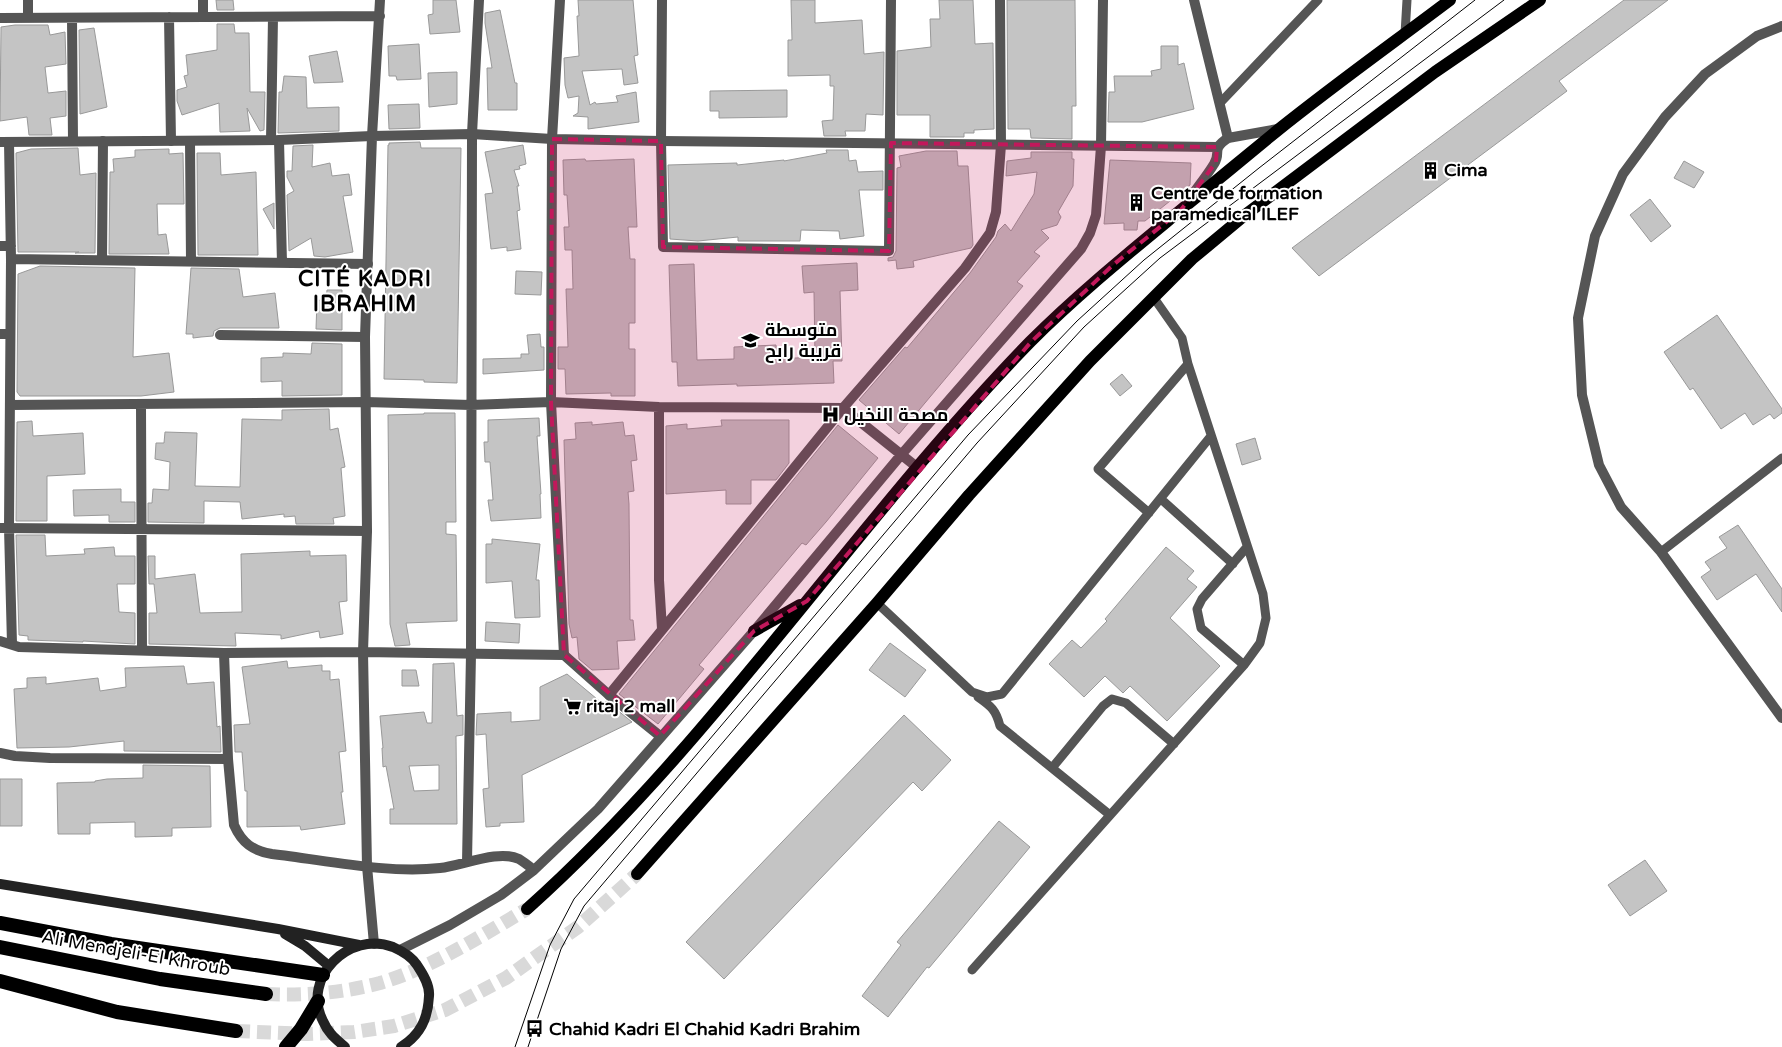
<svg xmlns="http://www.w3.org/2000/svg" width="1782" height="1047" viewBox="0 0 1782 1047" font-family="'Varela Round',Cairo,sans-serif">
<rect width="100%" height="100%" fill="#fff"/>
<path fill="#c4c4c4" stroke="#999" fill-rule="evenodd" d="M216,0h17l1,10h-17z
M433,0h23l4,32 -30,2 -2,-19 5,-1z
M578,0h55l5,55 -4,1 4,27 -14,2 -2,-16 -40,2 8,34 5,-3 1,2 22,-2 -2,-6 20,-4 3,30 -51,7v-12l-15,-1 5,-3 1,-17 -11,2 -3,-13 -1,-27 15,-2 -2,-40h2z
M791,0h24v23l47,-3 2,34 20,-2 -1,63 -17,-1 -1,17h-20l1,5h-22l-2,-15 11,-1 1,-34h-4v-11l-42,1v-36h4z
M939,0h34l2,44 18,-1 1,86 -20,1v3h-10v4h-34v-22h-33v-64l34,-4 -1,-28h10z
M1007,0h68l1,106h-4v33l-41,-1 -1,-9h-22z
M1624,0h44l-109,81 8,10 -248,185 -27,-28z
M500,10l15,73h2v27h-29l-1,-42h5l-7,-45v-10z
M217,24h17l1,9h14l1,59h15l-1,38 -4,1 -13,-23 3,23 -30,1 -1,-29 -37,12 -5,-14v-11l10,-3 -3,-11 4,-1 -2,-20 31,-5z
M15,25h33l2,10 15,-3 1,32 -21,3 3,26 18,-2v25l-16,2 2,17h-23l-2,-18 -27,4 1,-94z
M94,28l13,79 -27,7 -1,-84z
M419,44l2,35 -24,1 -1,-4h-7l-1,-30z
M1161,46h17v19l6,-2 10,46 -52,13h-34l1,-30h6l-1,-16h38l-1,-5 10,-2z
M337,51l6,31 -29,1 -5,-27z
M457,72v32l-28,3 -1,-34z
M284,76l22,1 1,31 32,-1v24l-61,2 1,-41h3z
M787,90v27l-68,1v-7h-9v-20z
M419,104l1,24 -31,1 -1,-24z
M420,142l1,6h40l-4,235 -33,-1v-2l-40,-1 4,-234h1v-2z
M313,145l-1,22 18,-4 2,13 17,-2 3,21 -9,1 10,56 -28,5 -11,-1 -3,-18 -22,13 -2,-56 7,-4 -7,-14v-6h5l1,-25z
M523,145l3,19 -7,2 1,3 -6,1 5,16h-2l3,24 -3,1 4,38 -14,2v-4l-16,2 -6,-55 8,-1 -8,-41z
M78,148l2,27 16,-2 -1,80h-20l4,-1h-61l-2,-99 15,-4z
M169,149v5l14,-1 1,51h-27l1,31 8,-1 3,20h-60l1,-82h4l-1,-13 22,-2v-7z
M826,150h22l1,11 7,-1 2,12 25,-1v19h-24l5,46 -24,3 -1,-8 -38,-1 -1,11h-62v-4l-40,4 -28,-2 -2,-74 69,-2v2l47,-5v1l43,-8z
M926,151h31l1,15h10l5,79 -2,3 -58,13 1,6 -17,2 -1,-9 -8,1v-3l5,-1 3,-6 1,-83 4,-1 -2,-11z
M1031,152h41v7h2l-1,27 -15,26 3,5 -4,8 -16,5 8,8 -15,14 6,4 -23,26 6,4 -124,148 -40,-34 46,-53 2,1 63,-75 26,-36 2,-6 7,-7 6,7 23,-37 3,-22 -31,4 1,-15 24,-3z
M197,153h23l1,22 35,-3 2,83h-60z
M585,159l1,2 48,-2 3,68h-9l2,32h5v64h-6v26h6v47h-24v-3l-45,1 -1,-25h-7v-22h10l-2,-58h7l-1,-39h-7l-1,-23h5l-2,-32h-3l-1,-35z
M1110,160l81,3 -1,22 -45,36h-7l-1,9h-13v-7l-20,1z
M1684,161l20,11 -10,16 -20,-10z
M1650,199l21,27 -20,16 -21,-27z
M274,203v26l-11,-20z
M857,263l1,27 -18,1 2,70h-9l1,22 -97,3v-2l-59,2 -1,-24h-5l-3,-97 25,-1 3,96 37,-1v-12l42,-2 1,14 38,-2 -1,-65 -10,1 -2,-27z
M40,266l95,2 -2,89 36,-4 5,39 -33,4h-121l-3,-4 1,-118z
M191,268l48,1 4,28 32,-4 4,35h-59l-6,3 -1,5 -12,1 -8,1v-4h-7z
M516,271l26,1 -1,23 -26,-1z
M327,290h15v40l-26,-1 1,-29 9,1z
M1717,315l65,94v4l-8,6 -4,-5 -17,11 -8,-12 -24,16 -28,-41 -3,2 -26,-38z
M540,334l1,13h3v23l-61,4v-15l38,-1v-4h8l-2,-19z
M312,343l30,1v51l-60,1v-15l-21,1v-24l22,-1v-4l28,1z
M1122,374l10,12 -12,10 -10,-12z
M329,409l1,21 8,-2 7,39 -4,1 4,48 -12,2 1,6h-38l-1,-8 -11,1v-3l-42,5 -2,-17 -36,-1v22l-56,-1v-19h4l1,-14 16,1 1,-28 -15,-3 1,-16h8l1,-11 32,1 -2,53 45,1 2,-68 40,1v-10z
M424,413h31l1,109h-10v12l10,1 1,86 -51,2 4,22 -15,1 -5,-22 -2,-209 36,-1z
M539,418l1,18h-3l4,58h-1l1,24 -50,3 -3,-21h5l-3,-38h-5l-1,-20h4v-22z
M721,420h68v43l-13,17h-25v24h-25v-14l-60,4v-68l21,-2v5l35,-3z
M32,421l1,15 50,-3 2,41 -38,2v45h-31l1,-99z
M592,422v3l31,-3 2,14 9,-1 3,25 -6,1 3,30 -6,1 1,12 1,116h3l2,20 -18,1 2,28 -27,1 -13,-11 -2,-22 -5,1 -3,-14 -5,-184 12,-1 -1,-16z
M838,425l40,33 -52,64 -20,23 -4,-2 -103,122 5,4 -46,55 -39,-30z
M1255,438l6,21 -19,6 -6,-21z
M121,489v13h14v20h-26v-7l-35,1 -1,-26z
M1738,525l44,64v23l-26,-38 -39,26 -16,-23 10,-7 -6,-8 22,-14 -8,-11z
M16,535h29l1,21 39,-2 -1,-5 30,-2 1,9h20v28h-18l2,28 16,1v31l-52,-3v1l-55,-2v-4l-9,-1z
M492,539l48,5 -4,36h3l1,37 -25,1 -3,-37 -26,2v-39h6z
M1166,547l28,24 -7,8 10,8 -27,31 50,48 -53,55 -37,-35 -7,7 -18,-17 -21,21 -35,-33 23,-24 9,8 26,-27 -2,-2z
M310,551v5l36,-1 1,46 -8,1 4,32 -23,4 -1,-7 -38,8v-4l-46,-2 1,13 -87,-2v-31h8l-3,-29h-5l-1,-28h7v23l40,-5 5,39 42,-1 -1,-58z
M486,622l34,2 -1,19 -34,-2z
M890,643l36,27 -21,27 -36,-27z
M287,661l1,7 34,-3v6h8v9l9,-1 7,72 -7,1 4,40h-2l4,32 -44,6 -1,-4 -53,1v-36h-2l-3,-39h-7l-1,-27 16,-1 -8,-57z
M454,663l3,53 6,-1v20l-7,1 1,88h-67v-15h4l-8,-43 -3,1 -1,-19h1l-3,-32 44,-4 3,11h5l1,-59zM439,765v25l-25,1 -5,-25z
M184,666l3,18 27,-2 3,45 3,-1 1,26 -97,-1v-10l-55,6 -52,1 -3,-59 13,-1v-10l19,-1v7l52,-6 2,13 26,-4 -1,-19z
M402,670h14l3,16h-17z
M567,674l36,30 3,-3 26,21 -110,53 2,47 -24,1v3l-14,1 -3,-38 6,-1 -3,-54 -10,1 1,-21 34,-2v10l29,-2v-33z
M904,715l47,45 -29,31 -9,-9 -189,197 -38,-37z
M143,765l67,1 1,61 -39,1v8l-37,1v-15l-45,1v11h-32l-1,-51 38,-1v-1l12,-2 36,-1z
M0,779h22v47h-22z
M999,821l31,26 -101,121 -2,-1 -39,50 -26,-21 39,-51 -4,-3z
M1645,860l22,31 -37,25 -22,-31z"/>
<g fill="none" stroke-linecap="round" stroke-linejoin="round">
<path stroke="#d9d9d9" stroke-width="14" stroke-dasharray="14 7" stroke-linecap="butt" d="M266,994c37,2 77,-1 114,-11 51,-15 101,-47 147,-74
M236,1031l71,3 47,-2 40,-6 51,-16 61,-32 72,-51 59,-53"/>
<path stroke="#555" stroke-width="9" d="M1405,34l2,-34
M1220,103l98,-103
M1154,298l28,40 6,26
M1161,499l72,65
M1661,552l121,-94
M877,603l95,89 15,5 15,-3 209,-258
M1244,665l-43,-37 -4,-19 5,-10 45,-52
M978,697c13,9 18,13 22,29l110,89
M1052,768l51,-62 9,-7 14,4 48,41
M972,970l272,-305 16,-22 6,-25 -3,-24 -75,-230 -90,105 51,44"/>
<path stroke="#555" stroke-width="10" d="M203,0v17
M560,0l-8,139 -1,263 13,253
M662,0l-1,141 2,106 226,4 2,-251
M1194,0l34,138
M169,17l2,124
M0,18l380,-2
M28,18v-18
M72,18l1,123
M372,136l8,-136
M271,140l2,-123
M279,140l3,123
M190,141l1,120
M9,142l2,117 -2,269 3,116
M0,246h11
M11,259l357,5
M102,260l1,-119
M0,334h10
M220,335l145,2
M10,405l356,-3 105,3 80,-3 108,5 184,1 75,60
M141,405l1,244
M659,407v173l3,49
M0,528l367,3
M224,653l4,106 6,66c8,18 19,26 38,29 53,6 115,20 168,14 22,-2 58,-19 79,-9 5,3 10,7 15,11
M609,695l234,-287 122,-140 25,-35 6,-21 5,-67 -1,-145
M0,753l15,3 35,2 178,1
M467,862l4,-208 1,-520 7,-134
M400,950l50,-25 51,-30 33,-25 64,-61 156,-178 147,-176 180,-206 9,-16 6,-18 5,-69 2,-146"/>
<path stroke="#555" stroke-width="10" d="M1782,26l-25,10 -52,38 -40,43 -42,57 -28,62 -17,82 4,77 17,70 22,42 40,45 121,166
M372,136l-7,201 2,194 -4,121 4,214 7,78
M0,142l279,-2 93,-4 100,-2 80,5 109,2 556,6
M1188,201c8,-12 18,-24 26,-37 8,-12 -4,-14 14,-26l50,-9
M0,641l19,6 205,6 139,-1 201,3 45,40 51,41"/>
<path stroke="#222" stroke-width="10" d="M0,884l278,45 81,16
M285,934l20,12 24,20
M345,1047c-9,-8 -17,-14 -22,-26 -22,-43 26,-91 70,-74 9,4 19,10 24,18 6,9 13,20 12,31 -1,23 -9,39 -28,51"/>
<path stroke="#000" stroke-width="12" d="M754,631l46,-26
M637,874l240,-271 92,-108 121,-134 102,-102 53,-44 190,-143 105,-72
M527,909c189,-169 327,-386 503,-567 48,-48 100,-90 152,-133 32,-26 64,-53 96,-79 56,-45 115,-87 172,-130"/>
<path stroke="#000" stroke-width="14" d="M0,923l111,21 212,31
M0,947l160,32 106,15
M0,981l117,31 119,19
M286,1047l15,-18 17,-28"/>
<path stroke="#000" stroke-width="1" d="M515,1047l35,-102 24,-46 394,-464 109,-114 67,-61 115,-92 216,-168
M528,1047l33,-98 23,-43 393,-463 107,-116 76,-69 344,-258"/>
</g>
<path fill="#c2185b" fill-opacity="0.2" stroke="#c2185b" stroke-width="4" stroke-dasharray="10 6" stroke-linejoin="round" d="M552,139l109,2 2,106 226,4 2,-108 326,4 -1,15 -35,48 -68,55 -82,77 -224,259 -53,30 -94,105 -96,-81 -13,-253z"/>
<defs>
<symbol id="building-bare" viewBox="-9 -9 18 18"><path d="M-4-6H4V6H1V3H-1V6H-4ZM-2.5-4.3h1.7v1.8h-1.7ZM.8-4.3h1.7v1.8H.8ZM-2.5-1h1.7V.8h-1.7ZM.8-1h1.7V.8H.8Z" fill="#000" stroke="#fff" stroke-width="2.5" paint-order="stroke"/></symbol>
<symbol id="school-bare" viewBox="-9 -9 18 18"><path d="M0-5L7-2L0 1L-7-2ZM-4 1L0 2.5L4 1V4Q0 6-4 4Z" fill="#000" stroke="#fff" stroke-width="2.5" paint-order="stroke"/></symbol>
<symbol id="hospital-bare" viewBox="-9 -9 18 18"><path d="M-5-5h3v3.5h4V-5h3V5h-3V1.5h-4V5h-3Z" fill="#000" stroke="#fff" stroke-width="2.5" paint-order="stroke"/></symbol>
<symbol id="supermarket-bare" viewBox="-9 -9 18 18"><path d="M-6-5.5h2.5l.6 2H6L4.5 2H-2.5L-4.4-4H-6ZM-1.5 3.2a1.3 1.3 0 1 0 .1 0ZM3 3.2a1.3 1.3 0 1 0 .1 0Z" fill="#000" stroke="#fff" stroke-width="2.5" paint-order="stroke"/></symbol>
<symbol id="bus-bare" viewBox="-9 -9 18 18"><path d="M-5-6H5V4H4V6H2V4H-2V6H-4V4H-5ZM-3.5-4V0h7V-4ZM-3.5 1.2v1.5H-2V1.2ZM2 1.2v1.5H3.5V1.2Z" fill="#000" stroke="#fff" stroke-width="2.5" paint-order="stroke"/></symbol>
</defs>
<g fill-rule="evenodd">
<use href="#building-bare" x="1418" y="158" width="25" height="25"/>
<use href="#building-bare" x="1124" y="190" width="25" height="25"/>
<use href="#school-bare" x="738" y="328" width="25" height="25"/>
<use href="#hospital-bare" x="818" y="402" width="25" height="25"/>
<use href="#supermarket-bare" x="560" y="694" width="25" height="25"/>
<use href="#bus-bare" x="522" y="1016" width="25" height="25"/>
</g>
<g text-anchor="middle" dominant-baseline="central" stroke-width="4" stroke-linejoin="round" paint-order="stroke">
<g font-size="18" font-weight="bold" fill="#000" stroke="#fff" text-anchor="start">
<text x="1444" y="170">Cima</text>
<text x="1151" y="193">Centre de formation<tspan x="1151" dy="21">paramedical ILEF</tspan></text>
<text x="765" y="330">متوسطة<tspan x="765" dy="21">قريبة رابح</tspan></text>
<text x="844" y="415">مصحة النخيل</text>
<text x="586" y="706">ritaj 2 mall</text>
<text x="549" y="1029">Chahid Kadri El Chahid Kadri Brahim</text>
</g>
<g font-size="18" fill="#000" stroke="#fff">
<text transform="translate(136 953) rotate(10)">Ali Mendjeli-El Khroub</text>
</g>
<g font-size="22" font-weight="bold" letter-spacing="1" fill="#000" stroke="#fff">
<text x="365" y="279">CITÉ KADRI<tspan x="365" dy="25">IBRAHIM</tspan></text>
</g>
</g>
</svg>
